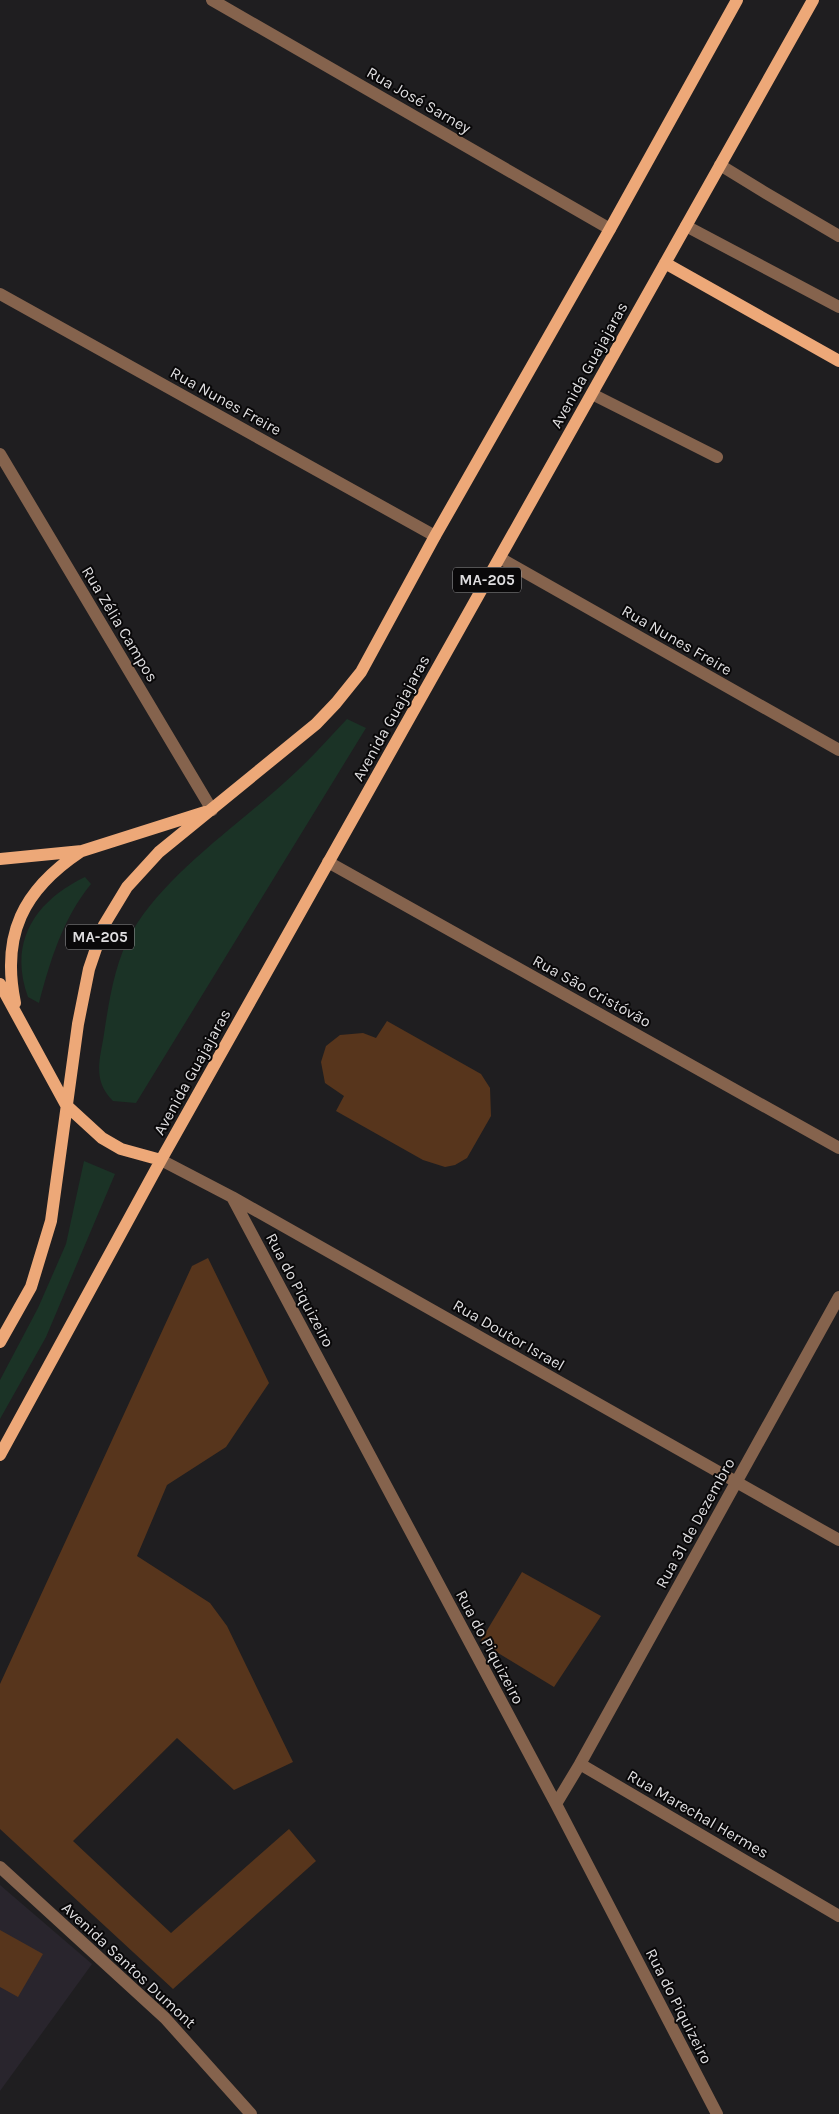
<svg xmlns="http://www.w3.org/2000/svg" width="839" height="2114" viewBox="0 0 839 2114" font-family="Karla,sans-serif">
<rect width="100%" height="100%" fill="#1f1e20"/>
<path fill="#29252d" d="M0,1885l92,79 -92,127z"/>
<path fill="#1b3326" d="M347,719l19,9 -230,375 -23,-2c-21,-21 -13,-41 -9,-67 5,-33 11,-73 28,-102 35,-61 114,-112 165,-161 17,-16 33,-34 50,-52z
M85,877l6,7c-28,34 -41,77 -52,119l-11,-6c-20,-55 7,-96 57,-120z
M84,1161l31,13 -69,163 -46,82v-39l38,-72 28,-64z"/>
<path fill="#57351c" d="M387,1021l94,53 9,14 1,28 -24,42 -12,7 -10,2 -22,-7 -87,-49 8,-15 -19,-13 -4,-21 5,-16 14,-11 23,-2 13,5z
M208,1258l61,125 -43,64 -59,38 -30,71 73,47 17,23 66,136 -59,28 -57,-52 -104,103 98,92 118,-104 27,32 -143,128 -173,-160v-145l192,-418z
M522,1572l79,44 -47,71 -74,-45z
M0,1930l43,24 -25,43 -18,-10z"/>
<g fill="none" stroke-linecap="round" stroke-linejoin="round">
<path stroke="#85634d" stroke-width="12" d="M212,0l398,229
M720,165l44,27 75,44
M686,226l153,81
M0,294l435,242
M592,394l125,63
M0,454l212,356
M500,558l339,192
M328,862l511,286
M161,1160l71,37 607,343
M232,1197l324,607 161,310
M580,1764l259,-467
M556,1804l24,-40 259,152
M0,1867l165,151 86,96"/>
<path stroke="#eda878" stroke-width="12" d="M665,263l174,98
M0,859l82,-8 123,-39
M0,984l66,121 36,33 19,11 40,11
M15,1003c-14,-68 8,-113 65,-151
M0,1342l31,-55 20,-66 27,-197 11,-55 15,-44 23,-38 32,-35 157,-128 20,-21 25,-31 74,-136 175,-307 127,-229
M0,1455l161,-295 652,-1160"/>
</g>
<g text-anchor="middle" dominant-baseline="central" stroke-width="4" stroke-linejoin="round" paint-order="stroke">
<g fill="#090809" stroke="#9f9ea0" stroke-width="1">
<rect x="453" y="567.5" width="68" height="25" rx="4"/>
<rect x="66" y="924.5" width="68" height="25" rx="4"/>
</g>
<g font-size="15" font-weight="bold" fill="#dfdee0">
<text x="487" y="580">MA-205</text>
<text x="100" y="937">MA-205</text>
</g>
<g font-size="16" fill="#dfdee0" stroke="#090809">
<text transform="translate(419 100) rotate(30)">Rua José Sarney</text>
<text transform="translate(589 365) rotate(-61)">Avenida Guajajaras</text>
<text transform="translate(226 401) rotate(29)">Rua Nunes Freire</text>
<text transform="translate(120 624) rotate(59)">Rua Zélia Campos</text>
<text transform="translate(677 640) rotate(30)">Rua Nunes Freire</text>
<text transform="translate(391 718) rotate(-61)">Avenida Guajajaras</text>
<text transform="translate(592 991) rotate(29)">Rua São Cristóvão</text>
<text transform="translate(192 1072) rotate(-61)">Avenida Guajajaras</text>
<text transform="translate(300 1290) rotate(62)">Rua do Piquizeiro</text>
<text transform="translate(509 1335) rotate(30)">Rua Doutor Israel</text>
<text transform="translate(695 1523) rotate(-61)">Rua 31 de Dezembro</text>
<text transform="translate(490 1647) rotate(62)">Rua do Piquizeiro</text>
<text transform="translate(698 1814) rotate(30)">Rua Marechal Hermes</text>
<text transform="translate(129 1965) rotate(43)">Avenida Santos Dumont</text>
<text transform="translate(679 2006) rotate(63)">Rua do Piquizeiro</text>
</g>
</g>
</svg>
